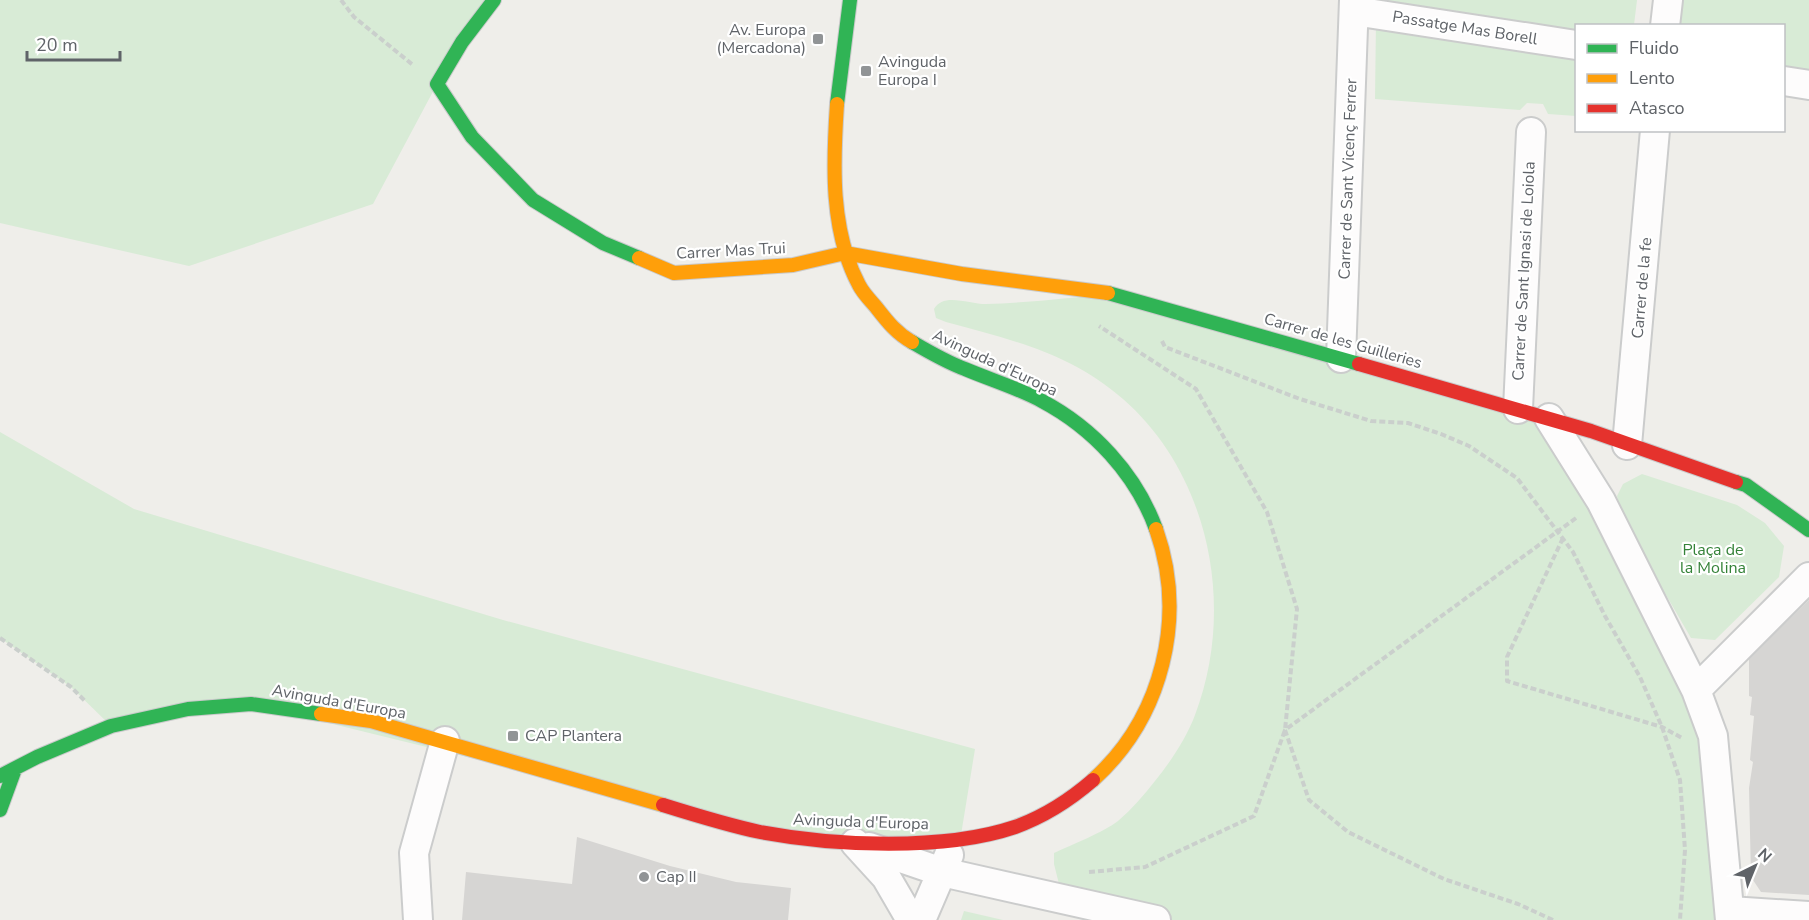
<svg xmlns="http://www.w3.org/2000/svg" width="1809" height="920" viewBox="0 0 1809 920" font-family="'Nunito Sans',sans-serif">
<rect width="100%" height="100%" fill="#efeeea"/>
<path fill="#d8ebd6" d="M0,0h494l-57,84 -64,120 -184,62 -189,-43z
M1376,0h261l-3,25 -58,1v12z
M1677,0h132v75l-25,-4v-45h-109z
M1376,20l200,31v65l-28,-2 -5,-10 -16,-1 -7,7 -145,-11z
M1117,294l429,126 150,270 34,230h-570l-97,-20 -9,-36v-11c17,-8 50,-21 64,-32 14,-12 26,-26 37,-40 16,-20 31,-42 40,-66 41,-107 15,-240 -72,-316 -53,-46 -111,-59 -177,-77l-10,-4 -2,-9c9,-17 35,-5 52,-5 43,-1 87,-7 131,-10z
M0,432l134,77 369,111 472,129 -15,92 -113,9 -596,-146 -140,22 -40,-39 -71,-49z
M1642,474l95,31 28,18 19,23 -5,31 -64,63 -24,-2 -69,-119 -5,-23 6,-12z
M964,911l39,9h-42z"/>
<path fill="#d6d5d3" d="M1809,600v295l-48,-3 -10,-15 -2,-89 4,-26 -3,-2 4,-44 -4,-1 2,-18 -3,-1v-38z
M577,837l93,29 66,16 55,6 -3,32h-326l4,-48 106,12z"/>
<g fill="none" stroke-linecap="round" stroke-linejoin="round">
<defs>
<path id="street" d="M1354,11l222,34
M1665,26l3,-26
M1784,81l25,4
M1341,358l13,-358
M1518,409l13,-277
M1549,418l52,83 95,189 17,46 17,184
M1627,445l28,-315
M1696,690l113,-113
M855,843l31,34 25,43
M869,847l73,25 214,48
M1730,911l79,5
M418,920l-4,-67 31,-112
M921,920l28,-65"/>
<path id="fast" d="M494,0l-32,42 -25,42 35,53 61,63 70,43 36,15
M837,104l13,-104
M1108,293l251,71
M912,342c17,10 34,20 53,27 26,11 53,19 77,32 51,27 94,73 114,128
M1736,482l10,3 63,45
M0,776l37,-19 74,-31 77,-17 63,-5 70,10
M0,810l15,-41"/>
<path id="slow" d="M837,104c-4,59 -7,127 22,181 4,8 11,15 17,22 11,14 20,26 36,35
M639,258l35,15 119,-8 52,-12 117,21 146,19
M321,714l50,7 292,84
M1093,780c70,-63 94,-163 63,-251"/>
<path id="jam" d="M1359,364l232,67 145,51
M663,805c32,10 64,20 97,27 74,14 184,19 255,-5 28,-10 56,-28 78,-47"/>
</defs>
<use href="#street" stroke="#cbcccc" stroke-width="32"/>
<use href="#fast" stroke="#cacacb" stroke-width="16"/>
<use href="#slow" stroke="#cacacb" stroke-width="16"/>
<use href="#jam" stroke="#cacacb" stroke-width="16"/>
<path stroke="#cacfcc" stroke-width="4" stroke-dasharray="6 3" stroke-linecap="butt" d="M341,0l13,17 59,48
M1162,341l3,6 135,52 71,22 37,2 33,11 28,12 48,32 56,74 32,64 35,61 22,50 18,53 5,70 -5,70
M1563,538l-56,119v24l155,46 20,11
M0,638l71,49 15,15
M1089,872l56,-5 109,-51 31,-86 12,-121 -30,-97 -71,-123 -97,-63
M1553,920l-35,-16 -74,-25 -96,-47 -39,-32 -24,-70 291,-212"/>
<use href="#street" stroke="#fdfcfc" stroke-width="28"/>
<use href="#fast" stroke="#30b455" stroke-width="14"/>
<use href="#slow" stroke="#ff9f0a" stroke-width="14"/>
<use href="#jam" stroke="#e5322d" stroke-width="14"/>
</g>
<g fill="#919496" stroke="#fff" stroke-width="2">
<rect x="812" y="33" width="12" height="12" rx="3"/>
<rect x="860" y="65" width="12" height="12" rx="3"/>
<rect x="507" y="730" width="12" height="12" rx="3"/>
<circle cx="644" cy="877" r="6"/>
</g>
<g text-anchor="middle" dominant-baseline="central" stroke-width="4.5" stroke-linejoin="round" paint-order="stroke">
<g font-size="16" fill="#5f6368" stroke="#fff">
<text transform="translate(1465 28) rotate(9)">Passatge Mas Borell</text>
<text transform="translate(1348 179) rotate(-88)">Carrer de Sant Vicenç Ferrer</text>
<text transform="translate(731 251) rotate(-3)">Carrer Mas Trui</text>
<text transform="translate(1524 271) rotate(-87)">Carrer de Sant Ignasi de Loiola</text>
<text transform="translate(1642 288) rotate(-85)">Carrer de la fe</text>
<text transform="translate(1343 341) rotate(16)">Carrer de les Guilleries</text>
<text transform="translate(995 363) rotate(25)">Avinguda d'Europa</text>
<text transform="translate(339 702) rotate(10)">Avinguda d'Europa</text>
<text transform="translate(861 822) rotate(2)">Avinguda d'Europa</text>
</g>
<g font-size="16" fill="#5f6368" stroke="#fff" text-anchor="start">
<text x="806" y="30" text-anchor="end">Av. Europa<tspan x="806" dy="18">(Mercadona)</tspan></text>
<text x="878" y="62">Avinguda<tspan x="878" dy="18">Europa I</tspan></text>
<text x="525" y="736">CAP Plantera</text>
<text x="656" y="877">Cap II</text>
</g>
<g font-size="16" fill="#348238" stroke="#fff">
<text x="1713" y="550">Plaça de<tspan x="1713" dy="18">la Molina</tspan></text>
</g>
</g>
<rect x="1575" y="24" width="210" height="108" fill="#ffffff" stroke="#bfc1c3" stroke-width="1.5"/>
<rect x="1587" y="44" width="30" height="9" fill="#30b455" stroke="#bfc1c3" stroke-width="1.5"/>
<text x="1629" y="54" font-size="18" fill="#5f6368">Fluido</text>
<rect x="1587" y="74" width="30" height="9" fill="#ff9f0a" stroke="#bfc1c3" stroke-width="1.5"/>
<text x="1629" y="84" font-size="18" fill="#5f6368">Lento</text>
<rect x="1587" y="104" width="30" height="9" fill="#e5322d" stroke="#bfc1c3" stroke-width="1.5"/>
<text x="1629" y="114" font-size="18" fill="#5f6368">Atasco</text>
<g transform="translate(1755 866) rotate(43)" stroke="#ffffff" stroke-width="4.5" paint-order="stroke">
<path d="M0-4.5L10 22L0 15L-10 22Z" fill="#5f6368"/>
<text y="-9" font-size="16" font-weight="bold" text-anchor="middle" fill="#5f6368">N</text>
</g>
<path d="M27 51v9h93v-9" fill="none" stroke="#5f6368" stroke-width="3"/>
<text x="36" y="51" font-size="18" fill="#5f6368" stroke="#ffffff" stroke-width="4.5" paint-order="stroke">20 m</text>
</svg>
